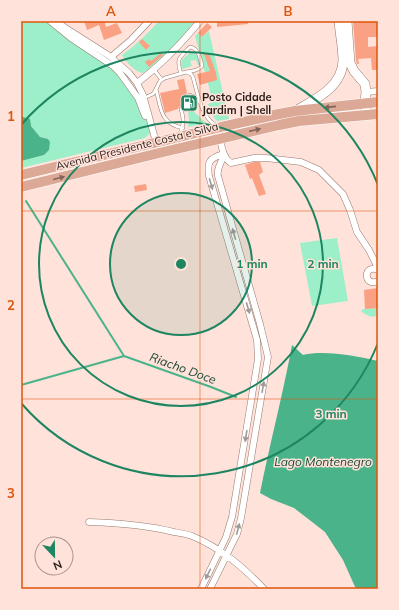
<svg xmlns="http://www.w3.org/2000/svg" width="399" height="610" viewBox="0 0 399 610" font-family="Mulish,sans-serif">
<rect width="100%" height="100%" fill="#ffe2d9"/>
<path fill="#9cefc9" d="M21,21h29l63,45 30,43 7,24 -5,5 -124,30v-7l23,-6 5,-5 1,-8 -2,-3 -8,-2 -19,-23z
M159,21h36c-5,6 -10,13 -16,19 -4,5 -32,33 -37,33 -7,-1 -17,-12 -20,-18 14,-10 26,-22 37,-34z
M209,31l20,88 -12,2 -5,-6 -4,-11 5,-2 -18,-66 3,-3 4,4z
M191,52h3l4,5 2,8h-2l-2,-5 -6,1 2,5 -10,3c-3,-10 2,-11 9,-17z
M191,109l15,14 -18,4 1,-7 -1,-7z
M337,238l11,63 -36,5 -12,-63z
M377,308c3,14 -11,8 -16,3l2,-2z"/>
<path fill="#4bb38a" d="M21,114l2,3 7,2 1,7 9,11 8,2 2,3 -1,8 -5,5 -23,6z
M292,345l11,10c22,-5 52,1 75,6v228h-22l-13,-29 -18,-28 -31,-24 -23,-9 -11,-6c10,-50 23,-99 32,-148z"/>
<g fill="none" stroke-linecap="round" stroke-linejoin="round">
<path stroke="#4bb38a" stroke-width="2" d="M26,201l98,155
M124,356l87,31 25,10
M21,385l103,-29"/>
</g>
<path fill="#faa083" d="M84,21h25l-4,2 1,4 11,-4 5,10 -18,7 -5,-15 -12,5z
M219,21h29v3l-31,3v-5h2z
M353,21h25v16h-10v10l10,-1v24h-6l-1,-12 -13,1 1,5h-2l-1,-3z
M207,23l5,4 -10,10 -4,-4z
M142,39l8,7 -4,4 -7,-8z
M161,53l2,2 -14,12 -4,-5 4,-3 2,2z
M209,53l7,20 1,7 -17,5 -3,-11 13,-3 -6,-17z
M184,79l3,14 -2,2v2l2,2h2l2,10 -7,2 -1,-4 -2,-1 -2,1 -1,2 -13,4 -5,-20 19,-4 -2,-9z
M254,162h6l3,10 -4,3 7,19 -7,2 -7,-18 -2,1 -5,-14z
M146,184l1,6 -12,2 -1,-6z
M378,288v20l-13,1 -1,-19z"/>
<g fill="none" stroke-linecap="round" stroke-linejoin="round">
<defs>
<path id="lane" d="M154,70l8,10
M181,74c-5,-16 -2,-16 9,-27 9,1 10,12 12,19 -3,5 -11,5 -16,6
M156,89c5,19 4,35 27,39
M188,96l2,-1 4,2 5,5
M144,98l9,-4 2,-3 5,-10 5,-3 21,-6 5,2 2,3c4,15 9,42 23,48
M180,134c4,-11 4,-14 1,-25"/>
<path id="street" d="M50,21l21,17 42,28 7,7 18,25 7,18
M57,21l7,6 47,30 18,16 8,10 6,12 16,58
M111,57l20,-17 18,-19
M137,83c24,-18 44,-39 63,-62
M366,92l12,-1
M220,139c2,9 3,18 11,24l23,-5h12l35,4 18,8 24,24 7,16 7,22 12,18 9,18
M378,270c-15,-7 -15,18 0,11
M89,522c29,1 57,3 85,10 6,1 13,2 18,4 29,12 51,31 72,53
M201,589l25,-52 6,-20 26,-158 -1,-19 -48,-164c-2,-14 0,-18 15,-22
M210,589l22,-45 5,-10 4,-16 27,-161 -8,-33 -42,-148c-2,-8 4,-13 6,-22"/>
<path id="secondary" d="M347,21l3,42 4,8 11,13 1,8 -1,11 1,11
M297,110c19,-11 45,-23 46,-49 0,-13 -3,-27 -4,-40"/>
<path id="primary" d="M21,175l191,-46 67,-15 16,-3 83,-9
M21,187l138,-34 120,-28 20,-4 79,-7"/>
</defs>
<use href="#lane" stroke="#98786e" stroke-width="4"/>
<use href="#street" stroke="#98786e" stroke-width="7"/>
<use href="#secondary" stroke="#98786e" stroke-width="10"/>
<use href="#primary" stroke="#fff" stroke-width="11"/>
<use href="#lane" stroke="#fff" stroke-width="3"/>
<use href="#street" stroke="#fff" stroke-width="6"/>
<use href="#secondary" stroke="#fff" stroke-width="9"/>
<use href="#primary" stroke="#dda997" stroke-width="10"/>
</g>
<defs><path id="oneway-solid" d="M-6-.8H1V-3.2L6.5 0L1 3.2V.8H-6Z"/></defs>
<g fill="#836358">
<use href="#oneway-solid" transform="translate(330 107) rotate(174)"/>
<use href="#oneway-solid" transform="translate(255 130) rotate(-13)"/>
<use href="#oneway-solid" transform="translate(59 178) rotate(-14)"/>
</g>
<g fill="#9f9998">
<use href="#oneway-solid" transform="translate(211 184) rotate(74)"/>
<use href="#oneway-solid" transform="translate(234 234) rotate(-106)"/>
<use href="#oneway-solid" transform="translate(248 308) rotate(74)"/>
<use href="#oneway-solid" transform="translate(263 387) rotate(-80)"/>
<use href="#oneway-solid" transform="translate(246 436) rotate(99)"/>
<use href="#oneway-solid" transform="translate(238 529) rotate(-75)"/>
<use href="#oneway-solid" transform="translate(208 574) rotate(116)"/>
</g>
<path fill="none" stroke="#de560d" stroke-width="1" stroke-opacity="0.55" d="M200,21v568M21,211h357M21,399h357"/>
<circle cx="181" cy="264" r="71" fill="#1e8561" fill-opacity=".12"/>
<g fill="none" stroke="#1e8561" stroke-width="2">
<circle cx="181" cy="264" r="71"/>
<circle cx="181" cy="264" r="142"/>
<path d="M378 343A212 212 0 0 1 21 403M21 125A212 212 0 0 1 378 185"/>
</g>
<defs>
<symbol id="fuel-square" viewBox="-11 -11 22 22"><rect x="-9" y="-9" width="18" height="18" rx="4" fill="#1e8561" stroke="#ffe2d9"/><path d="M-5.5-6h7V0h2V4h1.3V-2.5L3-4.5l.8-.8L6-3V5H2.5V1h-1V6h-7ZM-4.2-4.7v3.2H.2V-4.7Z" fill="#fff"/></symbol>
</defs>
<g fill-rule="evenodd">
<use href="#fuel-square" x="179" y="93" width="20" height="20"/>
</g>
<g text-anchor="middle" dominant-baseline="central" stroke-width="3" stroke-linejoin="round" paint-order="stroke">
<g font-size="11" font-weight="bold" fill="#291d19" stroke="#ffe2d9" text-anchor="start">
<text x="202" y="97">Posto Cidade<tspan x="202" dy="13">Jardim | Shell</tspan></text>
</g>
<g font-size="11" fill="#291d19" stroke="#ffe2d9">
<text transform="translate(137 146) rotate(-14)">Avenida Presidente Costa e Silva</text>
</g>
<g font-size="12" font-style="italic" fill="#1a4634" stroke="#ffe2d9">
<text transform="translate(183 368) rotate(20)">Riacho Doce</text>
<text x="323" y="461">Lago Montenegro</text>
</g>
</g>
<circle cx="181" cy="264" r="6" fill="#1e8561" stroke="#ffe2d9" stroke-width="2"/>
<g font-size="12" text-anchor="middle" font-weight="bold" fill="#1e8561" stroke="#ffe2d9" stroke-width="3" stroke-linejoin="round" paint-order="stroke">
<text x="252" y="268">1 min</text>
<text x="323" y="268">2 min</text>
<text x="331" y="418">3 min</text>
</g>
<rect width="399" height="610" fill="none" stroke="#ffe2d9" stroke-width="44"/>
<g transform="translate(54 556) rotate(158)"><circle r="19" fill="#ffe2d9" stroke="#a9938c"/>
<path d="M0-3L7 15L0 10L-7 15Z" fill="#1e8561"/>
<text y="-6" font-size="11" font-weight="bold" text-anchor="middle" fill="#291d19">N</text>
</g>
<rect x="22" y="22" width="355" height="566" fill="none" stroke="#de560d" stroke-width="1.5"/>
<g font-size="13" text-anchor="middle" font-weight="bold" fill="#de560d">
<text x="111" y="16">A</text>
<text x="288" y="16">B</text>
<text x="11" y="121">1</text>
<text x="11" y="310">2</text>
<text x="11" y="498">3</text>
</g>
</svg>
